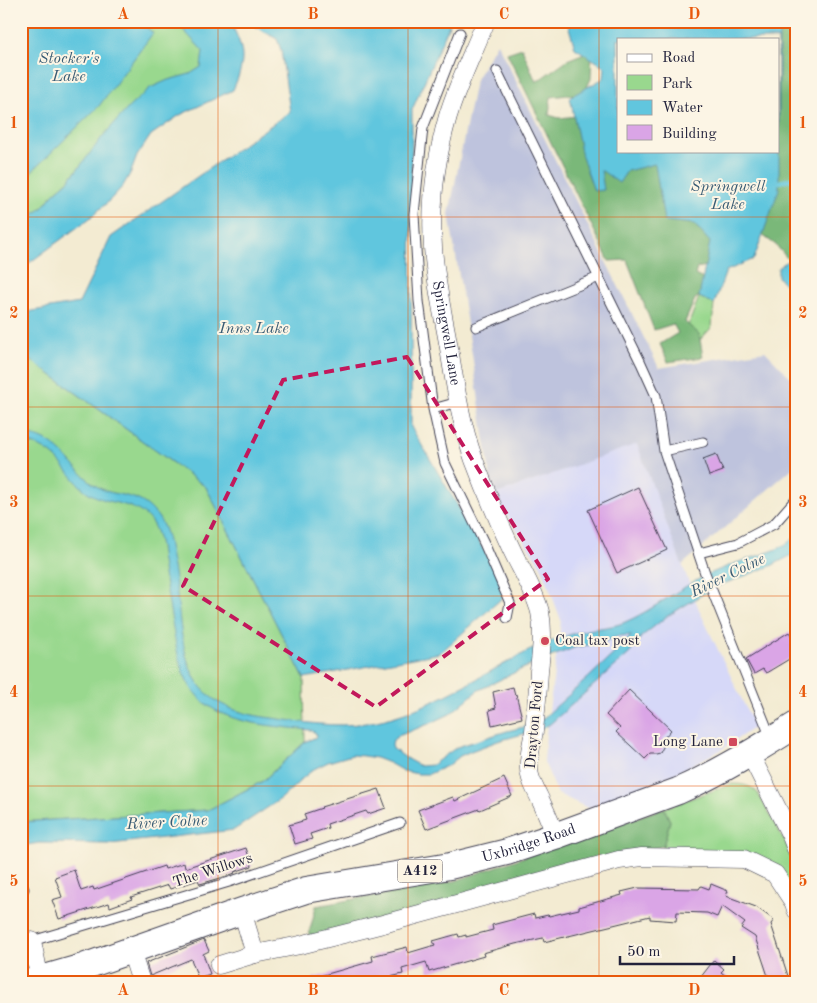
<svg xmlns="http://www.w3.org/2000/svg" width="817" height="1003" viewBox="0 0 817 1003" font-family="'Old Standard TT',serif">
<rect width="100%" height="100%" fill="#fcf5e5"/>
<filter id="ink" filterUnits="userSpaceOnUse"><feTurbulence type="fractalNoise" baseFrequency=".02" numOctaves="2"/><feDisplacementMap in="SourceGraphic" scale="10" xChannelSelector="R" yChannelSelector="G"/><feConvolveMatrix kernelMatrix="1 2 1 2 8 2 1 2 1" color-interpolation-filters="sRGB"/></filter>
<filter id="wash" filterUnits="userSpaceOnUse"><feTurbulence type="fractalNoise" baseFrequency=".0096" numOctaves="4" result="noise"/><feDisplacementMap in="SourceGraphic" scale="20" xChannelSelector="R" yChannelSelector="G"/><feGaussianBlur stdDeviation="1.12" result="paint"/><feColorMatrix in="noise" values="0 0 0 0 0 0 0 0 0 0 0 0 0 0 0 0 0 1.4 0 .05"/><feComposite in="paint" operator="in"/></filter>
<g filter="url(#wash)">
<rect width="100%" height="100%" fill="#f3ebd2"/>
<path fill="#d6d8f8" d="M637,443l63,169 55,115 -36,24 -89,46 -42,11 -30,-14 -14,-32 2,-28 15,-114 -20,-54 -48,-71z"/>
<path fill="#bec3dd" d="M497,43l162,325 106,-17 31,32v82l-114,100 -45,-121 -144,51 -21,-141 -23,-140 26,-133z"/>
<path fill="#99d88e" stroke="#5e7d64" d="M21,21h181l18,48 -139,96 -13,16 -14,12 -12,15 -21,16z
M699,297l15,7 -2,23 -13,14 -13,-10z
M21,353l185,134 98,191 1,64 -42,39 -55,29 -187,12z
M732,784c9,0 18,1 25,8l28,49 11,26v28l-22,-28 -109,-16 -2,-5 7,-25 -6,-13z"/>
<path fill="#7ab879" stroke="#4e6d5a" d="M756,21h40v242l-3,2 -17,-20 -18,-13 20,-81v-112z
M522,48l14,34 31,-22 25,-10 -1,29 -7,14 -33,4 -2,18 10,3 19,-2 16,41 63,2 57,77 2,28 -19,4 -2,7 8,4 4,12 -12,8 -10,23 14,12 4,23 -35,5 -8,-18 18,-11 -5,-9 -19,6 -27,-70 -18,1 -102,-208z
M664,808l6,13 -7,25 -355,92 8,-32 139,-25z"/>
<path fill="#61c6de" stroke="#42748c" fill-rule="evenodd" d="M21,21h122l2,5 8,7 -54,73 -78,76z
M175,21h55c15,30 16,39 3,69l-53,25 -29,20 -14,21 -6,16 -8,14 -13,14 -20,18 -69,51v-45l21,-16 12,-15 14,-12 13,-16 22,-29 26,-29 21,-19 18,-8 22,-6 11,-7 2,-16z
M255,21h196l-39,89 -1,317 98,165 -69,61 -136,25 -98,-191 -185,-134v-40l58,-10 32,-66 179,-125 -9,-62 -4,-11 -21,-12z
M567,21h212v168l-25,70 -28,12 -12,33 -15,-7 11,-55 -16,-18 -30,-3 -9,-57 -28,7 -8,12 -18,-13 3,20 -10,1 -12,-34 -12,-60 34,-19 1,-11 -30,-19zM618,39h160v112h-160z
M796,254v41l-18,-18v-9z
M21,433c8,2 17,3 24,7 19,10 31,30 47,43 21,17 42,6 62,29 12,13 14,28 17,45 2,10 4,20 5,30 4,29 5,71 22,96 16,24 47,32 74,35 30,4 63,10 94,5 51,-8 95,-36 140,-60 13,-7 27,-15 40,-20 11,-4 22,-8 33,-11 14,-4 30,-4 44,-9 29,-12 53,-33 82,-47 15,-7 30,-13 46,-18 9,-3 19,-6 28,-10 6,-3 11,-7 17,-11v16l-25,13 -58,22 -47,29 -25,20 -11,16 -80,71 -9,5 -43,12 -27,10 -11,5 -11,9 -20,9h-11l-15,-3 -14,-8 -13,-5 -12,-2 -12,-1 -24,7 -14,7 -11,9 -21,20 -48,32 -124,14 -71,-1 -18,3v-24l187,-12 55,-29 42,-39 11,-5v-4l-6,-3c-28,-3 -62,-5 -87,-16 -45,-20 -45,-61 -53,-104 -3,-21 -8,-43 -10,-64 -2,-10 -5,-21 -12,-28 -16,-17 -40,-13 -59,-25 -7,-4 -13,-12 -19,-19 -16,-20 -23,-27 -49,-33zM632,635l-13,14 -31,29 -47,42 -17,7 -17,4 -50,16 -25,18 -12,1 -11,-6 -16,-11 -1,-5 1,-4 5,-4 33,-13 19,-9 27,-23 51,-25 48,-19 25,-4 17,-7z"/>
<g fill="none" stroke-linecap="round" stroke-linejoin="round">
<path stroke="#61c6de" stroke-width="4.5" d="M779,182l17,-4"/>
</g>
<g id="blocks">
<path fill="#daa5e6" d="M716,454l7,17 -14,5 -6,-17z
M638,487l29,63 -50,23 -29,-63z
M789,632l7,11v12l-30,18 -3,-4 -9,5 -8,-15z
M513,687l2,8 1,-1 6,24 -30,7 -3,-15 7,-2 -3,-16z
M629,690l42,40 -8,9 1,6 -4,8 -4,1h-6l-5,5 -29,-27 4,-4 -14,-13z
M504,778l8,18 -32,14 -1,-1 -53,20 -8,-19 35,-13 2,4z
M379,789l7,19 -18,6 -2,-3 -39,13 1,4 -18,6 2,5 -17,5 -6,-19 17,-5 -2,-6 18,-6 -1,-1z
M246,848l6,18 -18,6 1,1 -8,3 -27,8 -2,-4 -28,9 -2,-4 -37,12 1,2 -22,8 -1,-4 -50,16 -7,-19 10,-3 -7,-20 19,-7 7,21 12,-4 1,3 70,-24 1,3 19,-6 1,5z
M711,884l17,7 -2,5 30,11 18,13 -3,4 19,58h-20l-15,-45 -14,-9 4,-5 -23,-17 -5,11 -10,-4 -30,-1 -1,9 -26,-2v-3l-106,26 -1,-4 -28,6 -32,9 1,3 -55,16 -3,-10 -24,7 1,5 -13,3 1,5h-77l-1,-4 60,-17 -1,-5 35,-9 1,6 27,-8 -2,-4 25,-7 1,3 7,-2v2l27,-7 -1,-5 42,-11 1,4 13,-3 1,1 30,-7v-2l43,-12 -1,-3 17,-4 61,1 2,-3 8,3z
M204,940l5,11 -6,3 7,20 -12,4 -7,-19 -41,17 -4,-13z
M714,960l10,9 -3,3 12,10h-36z"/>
</g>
</g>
<g filter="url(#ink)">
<use href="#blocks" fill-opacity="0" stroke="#414052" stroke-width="1"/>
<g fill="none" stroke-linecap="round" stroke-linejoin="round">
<defs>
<path id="lane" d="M460,33l-37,95 -9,86 5,87 14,108 12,54 39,80 26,60 -3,15
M497,71l144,292 15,33 8,55 41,122 62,155 5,9
M476,327l123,-50
M433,409l25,-7
M664,451l39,-9
M699,553l39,-10 36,-19 22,-25
M21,889h3
M32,941l197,-59 171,-59"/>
<g id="street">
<path id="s1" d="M486,21c-13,32 -28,62 -38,95 -12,42 -18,87 -15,131 2,33 10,67 16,101 6,37 12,76 25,112 11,29 23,58 36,86 10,22 24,43 30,66 4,19 1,40 -1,59 -1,20 -3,40 -5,60 -2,12 -6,25 -5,38 0,10 6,19 10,28 6,13 12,25 16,39"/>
<path d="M750,754l41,82 5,13"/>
<path d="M242,911l13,43 45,-9 83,-21 236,-64 23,-3 102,2 31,15 19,29 2,7"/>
<path d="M21,943l11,-2 8,39"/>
<path d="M131,951l10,31"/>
<path d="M219,965l36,-11"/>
</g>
<g id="primary">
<path id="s2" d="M31,982l52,-15 159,-56 64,-21 144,-24 57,-14 48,-16 123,-45c41,-18 80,-42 118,-66"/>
</g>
</defs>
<use href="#lane" stroke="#414052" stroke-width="11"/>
<use href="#street" stroke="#414052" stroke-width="19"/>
<use href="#primary" stroke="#414052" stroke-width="28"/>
<use href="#lane" stroke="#fff" stroke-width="9"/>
<use href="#street" stroke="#fff" stroke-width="18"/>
<use href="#primary" stroke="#fff" stroke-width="26"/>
</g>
</g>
<path fill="none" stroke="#c2185b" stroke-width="4" stroke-dasharray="10 6" stroke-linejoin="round" d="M407,357l141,222 -172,128 -193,-121 100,-206z"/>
<path fill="none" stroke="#e8590c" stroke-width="1" stroke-opacity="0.55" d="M218,21v961M408,21v961M599,21v961M21,217h775M21,407h775M21,596h775M21,786h775"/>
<g fill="#d1495b" stroke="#fcf5e5" stroke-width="2">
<circle cx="545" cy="641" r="5"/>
<rect x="728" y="737" width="10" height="10" rx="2.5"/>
</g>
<g text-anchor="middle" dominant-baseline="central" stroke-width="4" stroke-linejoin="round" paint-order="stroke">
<rect fill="#fcf5e5" stroke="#63616e" stroke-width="1" x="397.5" y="859.5" width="45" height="23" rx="4"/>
<g font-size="14" font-weight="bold" fill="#22223b">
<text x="420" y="871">A412</text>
</g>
<g font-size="15" fill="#22223b" stroke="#fcf5e5">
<text stroke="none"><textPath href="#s1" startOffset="322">Springwell Lane</textPath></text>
<text transform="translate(535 725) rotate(-85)">Drayton Ford</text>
<text stroke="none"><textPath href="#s2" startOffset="518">Uxbridge Road</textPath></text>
<text transform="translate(213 871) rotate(-18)">The Willows</text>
</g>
<g font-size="15" fill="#22223b" stroke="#fcf5e5" text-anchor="start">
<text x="555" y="641">Coal tax post</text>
<text x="723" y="742" text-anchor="end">Long Lane</text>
</g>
<g font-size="16" font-style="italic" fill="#385b74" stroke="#fcf5e5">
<text x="69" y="59">Stocker's<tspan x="69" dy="18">Lake</tspan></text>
<text x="728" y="187">Springwell<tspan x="728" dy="18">Lake</tspan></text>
<text x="254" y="329">Inns Lake</text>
<text transform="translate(728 576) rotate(-26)">River Colne</text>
<text transform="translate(167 823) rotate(-3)">River Colne</text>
</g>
</g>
<rect width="817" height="1003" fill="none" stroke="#fcf5e5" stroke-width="55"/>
<rect x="617" y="38" width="162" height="115" fill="#fcf5e5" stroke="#a5a1a1"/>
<rect x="627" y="54" width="25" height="8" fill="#ffffff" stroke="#a5a1a1"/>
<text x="662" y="62" font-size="15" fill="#22223b">Road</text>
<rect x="627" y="75" width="25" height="15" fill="#99d88e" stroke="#a5a1a1"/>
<text x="662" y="88" font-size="15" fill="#22223b">Park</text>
<rect x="627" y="100" width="25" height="15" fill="#61c6de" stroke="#a5a1a1"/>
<text x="662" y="112" font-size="15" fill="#22223b">Water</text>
<rect x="627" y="125" width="25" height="15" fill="#daa5e6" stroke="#a5a1a1"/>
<text x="662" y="138" font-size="15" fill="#22223b">Building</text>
<path d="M620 956v8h114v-8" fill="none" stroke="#22223b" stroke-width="2.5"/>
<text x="627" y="956" font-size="15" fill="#22223b" stroke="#fcf5e5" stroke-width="4" paint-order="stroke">50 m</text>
<rect x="28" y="28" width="762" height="948" fill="none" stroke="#e8590c" stroke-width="2"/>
<g font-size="16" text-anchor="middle" font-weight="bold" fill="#e8590c">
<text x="123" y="19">A</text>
<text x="313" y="19">B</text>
<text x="504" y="19">C</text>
<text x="694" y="19">D</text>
<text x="14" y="128">1</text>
<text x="803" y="128">1</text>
<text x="14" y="318">2</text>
<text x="803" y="318">2</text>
<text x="14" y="507">3</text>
<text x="803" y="507">3</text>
<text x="14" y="697">4</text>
<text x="803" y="697">4</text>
<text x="14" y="886">5</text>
<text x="803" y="886">5</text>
<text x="123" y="995">A</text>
<text x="313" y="995">B</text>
<text x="504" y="995">C</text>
<text x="694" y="995">D</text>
</g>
</svg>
